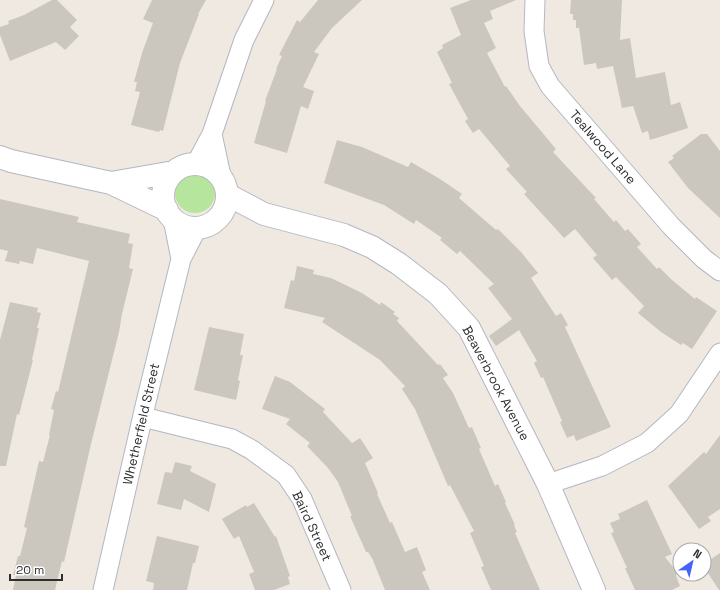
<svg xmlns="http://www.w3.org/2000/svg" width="720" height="590" viewBox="0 0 720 590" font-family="'Space Grotesk',sans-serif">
<rect width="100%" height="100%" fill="#efe9e1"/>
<path fill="#b6e59e" d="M175 193a20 20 0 1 1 40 0a20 20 0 1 1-40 0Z"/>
<path fill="#cbc7bf" d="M52,0h5l20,20 -7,7 9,9 -14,14 -9,-8 -46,19 -10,-26v-8l9,-3 -1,-3 16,-6z
M152,0h54l-8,14h1l-19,49 -17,68 -3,-1 -1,2 -28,-7 9,-33 -5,-1 2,-9h-3l8,-29 11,-30 -10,-4z
M318,0h44l-30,28 -18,24 5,2 -16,33 11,4 -6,18 -7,-3 -14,47 -33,-10 12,-42h-1l12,-32h-1l6,-13 -3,-1 18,-35 3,2z
M471,0h45l-26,11 3,8 -9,4 12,25 -9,5 18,34 1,-1 14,20 36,43 -3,3 43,46 -2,1 20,23 2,-2 9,11 3,-2 13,15 -4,3 20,22 2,-2 13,13 23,19 1,-2 21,14 -25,38 -9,-6 -2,2 -20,-13 -23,-19 6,-7 -28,-29 -4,3 -19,-22 4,-3 -22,-26 -11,9 -40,-44 3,-2 -21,-23 4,-3 -31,-37 -6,4 -8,-12 3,-2 -19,-35 3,-1 -15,-31 6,-4 -1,-3 19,-10 -11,-27z
M571,0h51l-2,40 10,-2 6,40 29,-6 6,33 9,-3 8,26 -38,12 -2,-9 -6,2 -9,-27 -11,2 -9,-42 -16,3 -1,-6 -12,2 -5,-37h-3v-8h-3v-6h-3z
M701,134h6l13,17v67l-32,-30 -20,-26 6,-4 -2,-2z
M337,140l25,7 46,20 3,-5 29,17 22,15 -3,4 37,32 2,-1 23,23 17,21 -7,5 25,38 5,-3 7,12 -3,2 46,100 -35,14 -2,-6 -7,3 -7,-16 2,-1 -19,-44 -2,1 -7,-15 3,-2 -18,-31 -23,16 -7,-10 23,-17 -24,-31 6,-4 -34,-33 -3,3 -17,-14 2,-2 -26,-18 -2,4 -30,-19 -60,-22z
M0,199l79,18 -2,5 53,12 -2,9 5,1 -4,24 4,1 -11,45 -3,18 -28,112 -27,118 -2,-1 -7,29h-42l3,-15h-3l5,-19h2l7,-28 -3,-1 15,-66 4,1 7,-27h-1l5,-25 -3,-1 5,-18 2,1 31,-131 -52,-13 -4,16 -13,-3 -1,3 -14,-3 3,-10 -8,-2z
M297,266l17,4 -1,4 18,4 31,15 18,12 1,-3 14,10 -2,2 6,4 -2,3 41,44 2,-1 8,11 -5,3 10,15 16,35 3,-1 9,21 -2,1 16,37 3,-2 8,18 -1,1 10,22h-1l3,7 -2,1 25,57h-49l-10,-23 3,-1 -14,-33 4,-2 -24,-46 -2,1 -33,-77 -13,-20 3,-3 -25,-26 -58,-38 3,-4 -41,-10 7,-28 3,1z
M10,302l28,6 -1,4 4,1 -4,15h2l-7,32h1l-14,55 -2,-1 -11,52h-6v-126z
M209,327l35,7 -4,21h3l-5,25 2,1 -4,19 -42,-10z
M275,376l15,6 35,27 -2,3 29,31 8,-5 13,20 -8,5 13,30 -1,1 13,29 2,-1 13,30 12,-5 9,23 -4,2 8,18h-45l-13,-32 -4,-6h-2l-16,-36h2l-14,-34 -10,-14 -21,-22 3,-3 -24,-19 4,-5 -28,-10z
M720,435v74l-12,8 3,4 -12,8 -31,-43 36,-34 2,2z
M175,462l17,4 -2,5 26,13 -7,28 -25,-13 -3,11 -24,-6 8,-32 7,1z
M647,500l25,54 -7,3 12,15 -1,4 4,10 -8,4h-37l-10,-22h2l-16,-35 3,-1 -4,-9 10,-4 -2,-5z
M254,503l21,34 1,-1 14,40 -2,1 2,7 -16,6h-19l-6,-16 5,-2 -15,-36 -5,3 -12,-20 24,-14 1,2z
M157,536l42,10 -4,17h-2l-6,27h-34l1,-7 -8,-2z
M720,553v37h-1l-15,-23v-3z"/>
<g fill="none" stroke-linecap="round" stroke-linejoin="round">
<defs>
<path id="minor" d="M535,0l-1,31 5,35 11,20 121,140 33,33 16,12
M212,134l9,42
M196,164l16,-30 32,-94 20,-40
M173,219l8,40
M143,417l89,22 20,11 34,25 16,24 39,91
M548,484l54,-18 45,-23 32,-29 41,-61
M103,590l43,-188 35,-143 16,-31"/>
<path id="tertiary" d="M0,157l11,4 100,22 56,27
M163 196a32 32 0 1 1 64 0a32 32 0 1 1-64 0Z
M111,183l63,-11
M228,195l36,19 80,21 28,12 27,17 39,30 31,34 79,156 46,106"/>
</defs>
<use href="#minor" stroke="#b4b7c1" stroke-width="21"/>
<use href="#tertiary" stroke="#b4b7c1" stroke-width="24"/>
<use href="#minor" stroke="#fff" stroke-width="19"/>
<use href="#tertiary" stroke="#fff" stroke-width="22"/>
</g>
<g text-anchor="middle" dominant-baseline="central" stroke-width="3.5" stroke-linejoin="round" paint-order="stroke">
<g font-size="13" fill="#2e2e2e" stroke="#fff">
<text transform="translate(603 147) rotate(49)">Tealwood Lane</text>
<text transform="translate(496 383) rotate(62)">Beaverbrook Avenue</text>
<text transform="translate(141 424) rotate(-77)">Whetherfield Street</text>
<text transform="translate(312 526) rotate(65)">Baird Street</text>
</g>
</g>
<g transform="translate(692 562) rotate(34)"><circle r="19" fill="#ffffff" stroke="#ababab"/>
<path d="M0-3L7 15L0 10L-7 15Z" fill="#4264fb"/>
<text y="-6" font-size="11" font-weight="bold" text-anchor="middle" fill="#2e2e2e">N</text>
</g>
<path d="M10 574v6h52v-6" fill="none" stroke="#2e2e2e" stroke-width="2"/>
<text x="16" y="574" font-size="12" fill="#2e2e2e" stroke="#ffffff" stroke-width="3" paint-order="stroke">20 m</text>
</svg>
